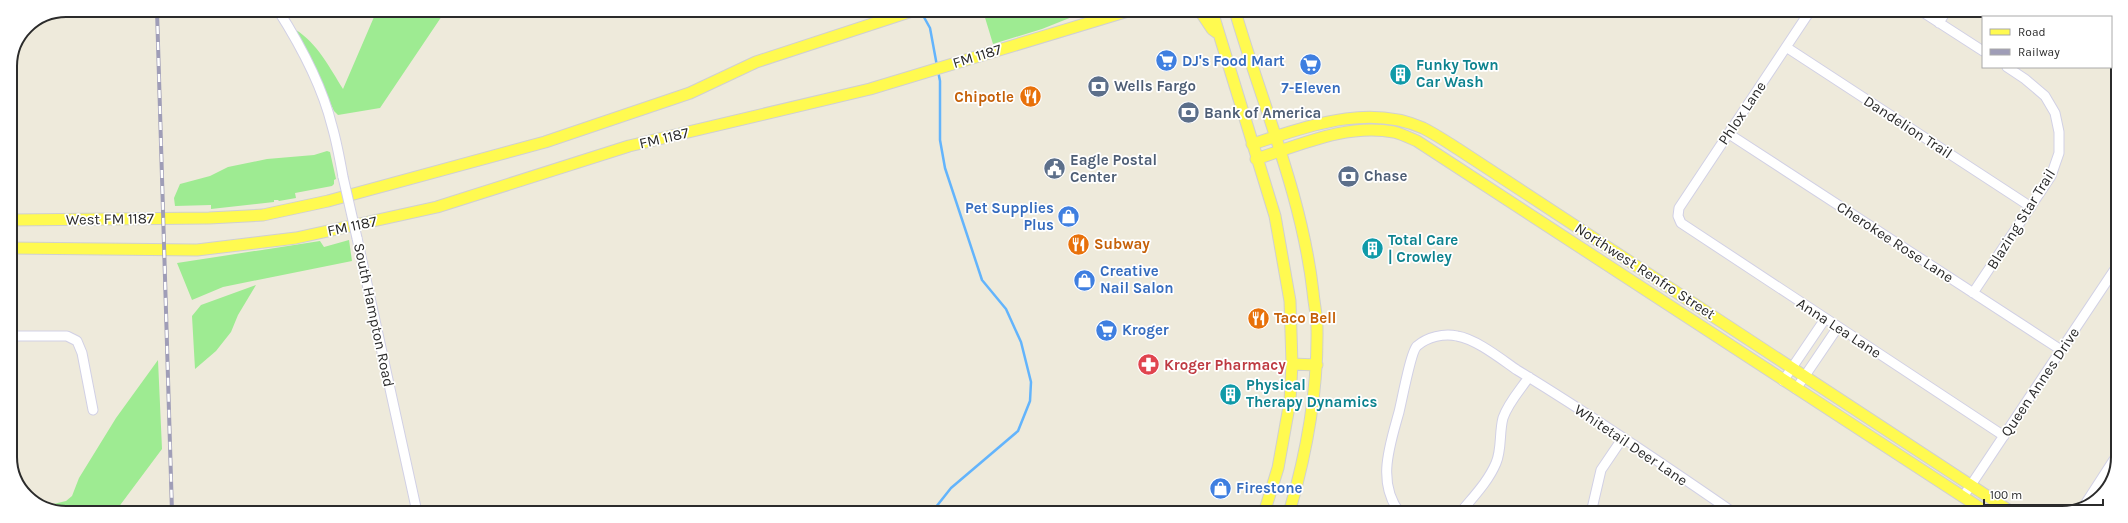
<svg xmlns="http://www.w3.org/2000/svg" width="2128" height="523" viewBox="0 0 2128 523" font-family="Karla,sans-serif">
<rect width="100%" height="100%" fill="#eeeadb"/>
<path fill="#9eeb92" d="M377,10h69l-66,98 -42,7 -4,-4 -38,-81c21,13 34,38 47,59z
M983,11h104l-45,18 -49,15z
M327,151l3,1 6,27 -2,1v4l-2,2 -37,7 1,5 -17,3 -1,-1h-4v2l-63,7v-4l-36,1 -1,-8 6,-14 30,-8 18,-9 39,-8 47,-4z
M349,240l3,21 -129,26 -31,13 -15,-37 143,-22 4,6z
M256,285l-18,30 -7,17 -15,19 -21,18 -3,-53 9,-11z
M158,360l4,89 -47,63h-60l-10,-6 21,-5 6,-5 7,-18 37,-60z"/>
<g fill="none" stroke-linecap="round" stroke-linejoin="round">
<path stroke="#63b4fc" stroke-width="2.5" d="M920,10l10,18 7,38
M932,512l19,-24 67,-57 12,-30 1,-19 -10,-40 -15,-33 -24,-29 -37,-112 -5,-28v-59l-2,-10"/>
<defs>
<path id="minor" d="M278,10c23,36 44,75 54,116 5,17 8,34 11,51
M1810,11l-131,197 -1,8 3,7 323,213
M1921,11l62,40
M1939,23l7,-12
M1786,47l245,160
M1729,134l332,216
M357,238l60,274
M1973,293l78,-117 8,-23v-21l-4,-19 -10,-17 -20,-17 -18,-12
M10,336h57l10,5 5,12 11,57
M1783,381l42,-62
M1796,389l42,-62
M1963,497l154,-231
M2084,506l33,-51
M1400,513c-24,-31 -10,-68 -1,-101 3,-12 12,-61 18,-66 10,-9 27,-13 40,-10 19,3 44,23 60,34 74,45 146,94 217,143
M1460,513c13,-16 28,-31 36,-50 6,-14 3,-30 7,-45 5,-15 17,-28 26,-41
M1591,513l10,-43 21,-31"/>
<path id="major" d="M1200,11l12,18 4,3
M1212,11l63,205 15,85 2,63 -2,37 -12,67 -14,45
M1235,11c27,93 67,184 78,281 1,12 4,24 4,36 1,64 -10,124 -28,185
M1252,144c55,-17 115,-41 171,-16 12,6 24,14 35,21l555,364
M1256,159c44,-14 91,-36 138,-27 8,2 16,6 23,9l571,372
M10,220l199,-2 54,-3 65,-14 217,-59 145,-49 66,-31 159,-52
M10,248l187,2 99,-12 141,-31 192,-61 241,-57 258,-78
M1292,364l25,1"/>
</defs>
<use href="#minor" stroke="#d1d0e5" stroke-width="11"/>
<use href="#major" stroke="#d0d0d0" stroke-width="13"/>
<use href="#minor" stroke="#fff" stroke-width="9"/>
<use href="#major" stroke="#fffa50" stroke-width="11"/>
<defs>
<path id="rail" d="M157,10l15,502"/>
</defs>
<use href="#rail" stroke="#9f9db7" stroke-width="4"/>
<use href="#rail" stroke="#fff" stroke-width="2.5" stroke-dasharray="8" stroke-linecap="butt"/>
<defs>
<path id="minor-bridge" d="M343,177l14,61"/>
</defs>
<use href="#minor-bridge" stroke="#d1d0e5" stroke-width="11" stroke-linecap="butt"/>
<use href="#minor-bridge" stroke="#fff" stroke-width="9"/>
</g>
<defs>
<symbol id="supermarket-disc" viewBox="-11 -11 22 22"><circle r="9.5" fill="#3f7fe0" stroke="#fff"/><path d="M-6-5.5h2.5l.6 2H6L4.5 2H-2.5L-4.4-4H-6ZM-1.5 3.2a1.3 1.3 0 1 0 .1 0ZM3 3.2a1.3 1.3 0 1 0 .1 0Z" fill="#fff"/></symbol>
<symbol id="building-disc" viewBox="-11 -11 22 22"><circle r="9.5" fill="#0f9aa8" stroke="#fff"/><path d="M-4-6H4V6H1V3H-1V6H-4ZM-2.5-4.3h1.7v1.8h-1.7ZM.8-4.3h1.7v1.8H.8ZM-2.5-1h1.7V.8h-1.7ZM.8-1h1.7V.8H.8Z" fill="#fff"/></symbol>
<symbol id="bank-disc" viewBox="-11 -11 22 22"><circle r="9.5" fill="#5c6f8a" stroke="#fff"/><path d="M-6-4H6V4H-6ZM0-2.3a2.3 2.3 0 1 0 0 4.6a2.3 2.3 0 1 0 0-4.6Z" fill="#fff"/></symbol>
<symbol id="restaurant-disc" viewBox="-11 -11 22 22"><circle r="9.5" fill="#e8710a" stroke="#fff"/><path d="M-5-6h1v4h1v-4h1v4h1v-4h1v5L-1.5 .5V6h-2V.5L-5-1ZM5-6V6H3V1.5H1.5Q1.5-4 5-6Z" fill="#fff"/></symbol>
<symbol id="civic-disc" viewBox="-11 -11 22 22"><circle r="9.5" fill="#5c6f8a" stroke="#fff"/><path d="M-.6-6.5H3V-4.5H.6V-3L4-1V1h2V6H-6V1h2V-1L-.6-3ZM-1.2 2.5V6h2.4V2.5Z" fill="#fff"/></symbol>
<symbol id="shop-disc" viewBox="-11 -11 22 22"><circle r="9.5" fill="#3f7fe0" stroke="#fff"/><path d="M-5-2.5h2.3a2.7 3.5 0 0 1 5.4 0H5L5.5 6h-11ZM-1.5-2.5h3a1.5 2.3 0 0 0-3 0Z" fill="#fff"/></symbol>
<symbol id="pharmacy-disc" viewBox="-11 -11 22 22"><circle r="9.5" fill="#e0444e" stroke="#fff"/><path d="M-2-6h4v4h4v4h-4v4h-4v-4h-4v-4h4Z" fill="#fff"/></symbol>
</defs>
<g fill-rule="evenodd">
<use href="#supermarket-disc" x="1154" y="48" width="25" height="25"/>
<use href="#supermarket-disc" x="1298" y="52" width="25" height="25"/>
<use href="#building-disc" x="1388" y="62" width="25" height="25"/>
<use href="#bank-disc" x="1086" y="74" width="25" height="25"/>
<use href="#restaurant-disc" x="1018" y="84" width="25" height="25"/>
<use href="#bank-disc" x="1176" y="100" width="25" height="25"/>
<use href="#civic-disc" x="1042" y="156" width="25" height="25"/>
<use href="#bank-disc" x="1336" y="164" width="25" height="25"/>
<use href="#shop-disc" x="1056" y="204" width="25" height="25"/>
<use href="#restaurant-disc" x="1066" y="232" width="25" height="25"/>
<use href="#building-disc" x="1360" y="236" width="25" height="25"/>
<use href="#shop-disc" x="1072" y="268" width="25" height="25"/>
<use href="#restaurant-disc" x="1246" y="306" width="25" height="25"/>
<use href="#supermarket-disc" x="1094" y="318" width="25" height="25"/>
<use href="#pharmacy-disc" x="1136" y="352" width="25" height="25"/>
<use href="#building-disc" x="1218" y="382" width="25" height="25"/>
<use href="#shop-disc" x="1208" y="476" width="25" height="25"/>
</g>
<g text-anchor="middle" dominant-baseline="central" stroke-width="3.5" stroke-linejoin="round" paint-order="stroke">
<g font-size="15" fill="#2b2b2b" stroke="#fff">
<text transform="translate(977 56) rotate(-17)">FM 1187</text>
<text transform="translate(1742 113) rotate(-56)">Phlox Lane</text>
<text transform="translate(1908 127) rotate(33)">Dandelion Trail</text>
<text transform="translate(664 138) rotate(-13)">FM 1187</text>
<text transform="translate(110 219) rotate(-1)">West FM 1187</text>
<text transform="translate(2021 219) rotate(-58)">Blazing Star Trail</text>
<text transform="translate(352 226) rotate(-12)">FM 1187</text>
<text transform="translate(1895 242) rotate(33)">Cherokee Rose Lane</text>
<text transform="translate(1645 271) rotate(33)">Northwest Renfro Street</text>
<text transform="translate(374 315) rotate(78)">South Hampton Road</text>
<text transform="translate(1839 328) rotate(33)">Anna Lea Lane</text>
<text transform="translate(2040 382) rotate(-56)">Queen Annes Drive</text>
<text transform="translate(1631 445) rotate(34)">Whitetail Deer Lane</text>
</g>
<g font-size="15" font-weight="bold" fill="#366cbe" stroke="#fff" text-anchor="start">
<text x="1182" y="61">DJ's Food Mart</text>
<text x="1311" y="88" text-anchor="middle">7-Eleven</text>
<text x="1054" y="208" text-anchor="end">Pet Supplies<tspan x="1054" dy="17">Plus</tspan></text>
<text x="1100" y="271">Creative<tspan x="1100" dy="17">Nail Salon</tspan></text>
<text x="1122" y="330">Kroger</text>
<text x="1236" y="488">Firestone</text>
</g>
<g font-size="15" font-weight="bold" fill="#0d838f" stroke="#fff" text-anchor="start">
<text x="1416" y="65">Funky Town<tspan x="1416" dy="17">Car Wash</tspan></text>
<text x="1388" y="240">Total Care<tspan x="1388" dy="17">| Crowley</tspan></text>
<text x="1246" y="385">Physical<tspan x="1246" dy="17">Therapy Dynamics</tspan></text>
</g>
<g font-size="15" font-weight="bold" fill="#4e5e75" stroke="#fff" text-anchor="start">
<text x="1114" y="86">Wells Fargo</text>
<text x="1204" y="113">Bank of America</text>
<text x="1070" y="160">Eagle Postal<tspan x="1070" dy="17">Center</tspan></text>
<text x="1364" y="176">Chase</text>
</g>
<g font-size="15" font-weight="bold" fill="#c56008" stroke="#fff" text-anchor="start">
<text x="1014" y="97" text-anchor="end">Chipotle</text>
<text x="1094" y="244">Subway</text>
<text x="1274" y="318">Taco Bell</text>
</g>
<g font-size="15" font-weight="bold" fill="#be3a42" stroke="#fff" text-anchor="start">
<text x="1164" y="365">Kroger Pharmacy</text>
</g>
</g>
<path d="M0 0H2128V523H0ZM66 17H2062A49 49 0 0 1 2111 66V457A49 49 0 0 1 2062 506H66A49 49 0 0 1 17 457V66A49 49 0 0 1 66 17Z" fill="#fff" fill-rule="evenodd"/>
<path fill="none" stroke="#2b2b2b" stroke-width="2" d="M66 17H2062A49 49 0 0 1 2111 66V457A49 49 0 0 1 2062 506H66A49 49 0 0 1 17 457V66A49 49 0 0 1 66 17Z"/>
<rect x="1982" y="16" width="130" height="52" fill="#ffffff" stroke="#aaaaaa"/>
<rect x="1990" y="29" width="20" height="6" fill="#fffa50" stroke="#aaaaaa"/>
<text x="2018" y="36" font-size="12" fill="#2b2b2b">Road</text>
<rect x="1990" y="49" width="20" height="6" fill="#9f9db7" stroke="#aaaaaa"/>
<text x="2018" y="56" font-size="12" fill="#2b2b2b">Railway</text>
<path d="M1984 499v6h119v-6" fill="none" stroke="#2b2b2b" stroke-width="2"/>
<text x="1990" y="499" font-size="12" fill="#2b2b2b" stroke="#ffffff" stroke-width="3" paint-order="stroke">100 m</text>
</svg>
